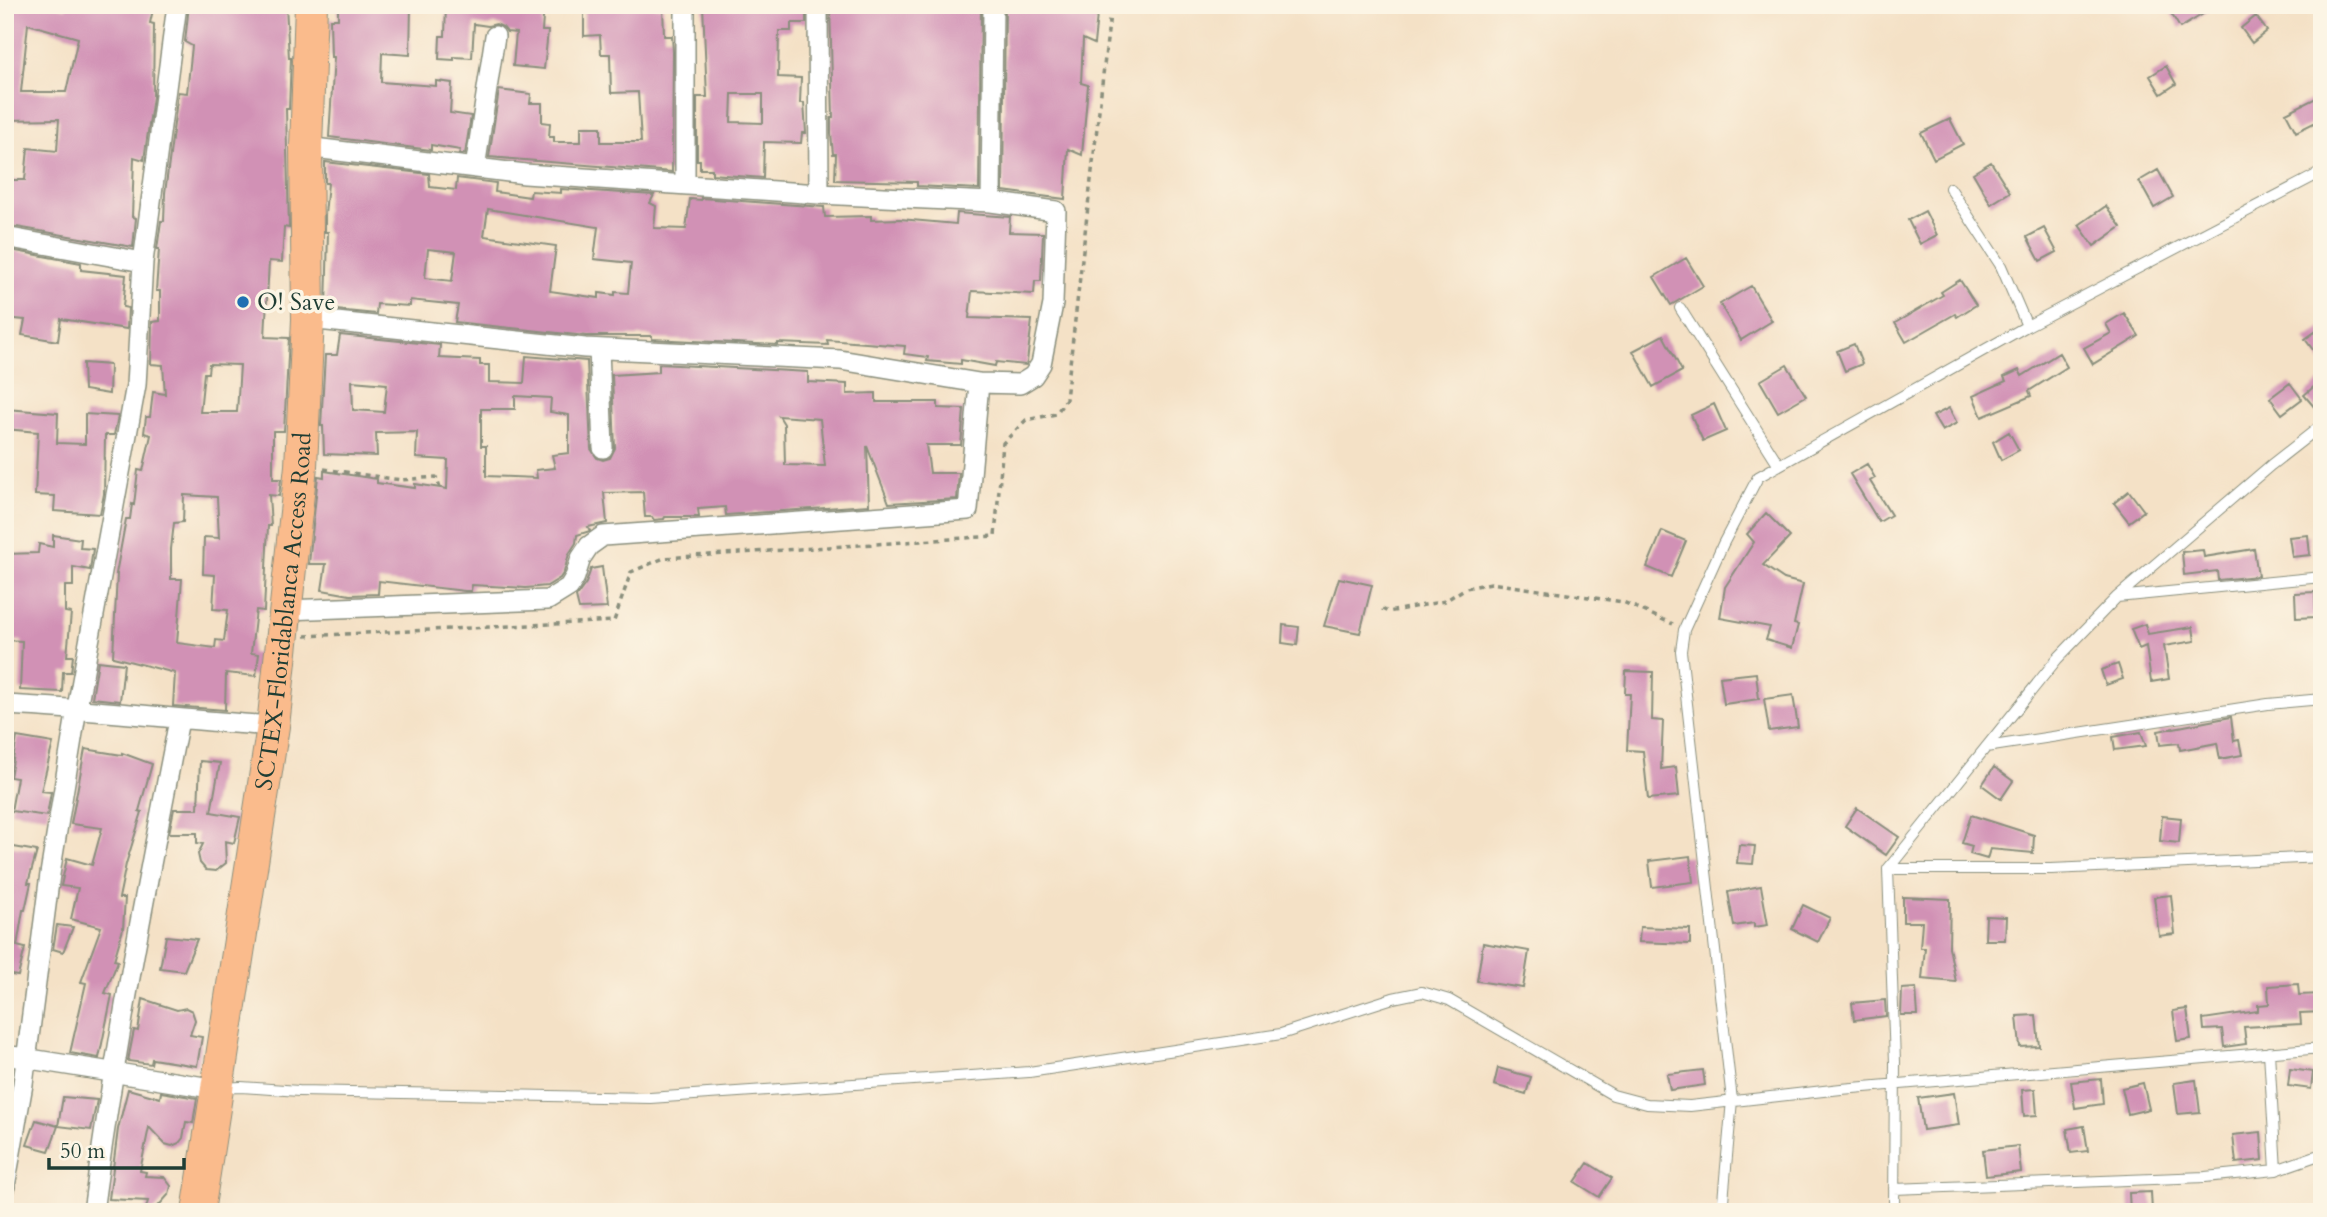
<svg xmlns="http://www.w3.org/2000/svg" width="2327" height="1217" viewBox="0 0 2327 1217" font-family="Cardo,serif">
<rect width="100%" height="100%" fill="#fcf5e5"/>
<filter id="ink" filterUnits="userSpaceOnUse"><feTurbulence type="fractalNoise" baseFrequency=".0143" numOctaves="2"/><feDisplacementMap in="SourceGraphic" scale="14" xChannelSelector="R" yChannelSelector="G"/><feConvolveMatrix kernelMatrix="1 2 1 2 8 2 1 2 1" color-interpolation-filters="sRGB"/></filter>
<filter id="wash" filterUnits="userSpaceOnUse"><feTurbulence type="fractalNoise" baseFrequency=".00686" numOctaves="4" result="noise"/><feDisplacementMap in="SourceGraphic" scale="28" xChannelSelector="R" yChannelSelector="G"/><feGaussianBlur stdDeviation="1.57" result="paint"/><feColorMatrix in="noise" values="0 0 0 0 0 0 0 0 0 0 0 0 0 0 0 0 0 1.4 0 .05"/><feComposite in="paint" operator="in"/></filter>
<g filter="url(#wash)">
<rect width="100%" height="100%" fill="#f4e1c6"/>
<g id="blocks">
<path fill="#d191b5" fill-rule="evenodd" d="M5,5h46l15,4v-4h88l-4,18 4,1 -1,73 -9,63 -10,-3 -2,60 4,1 -3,29 -128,-22v-45h20l3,-32 29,3 2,-32 -54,1zM28,24l50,14 -12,54h-45z
M189,5h97l3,53h2l-2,51h-3l3,119 -5,-1 -2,35 -13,-1 -4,76 24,1 -5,93h-11v48h8l-2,17 -10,-1 2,31h-3l-4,85 -8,-1 -5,43 8,1 -3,22 -30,-3 -1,37 -52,-4 2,-33 -62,-16 4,-83h-1l10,-55h4l2,-15 2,1 4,-35 5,1 8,-36 -7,-2 2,-16h4l3,-25 12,2 -2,-29 -12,-1 1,-42 8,-1v-30h-4l3,-42h-2l4,-28h3l1,-28 13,-101 9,1 5,-47 -7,-4zM209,364l31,1 -3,47h-37l4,-39h4zM184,495l33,2 2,41 -15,-1 -1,37 12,1 -2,34 15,1 -4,31 -8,-1 -1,8 -38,-5 5,-64h-11v-30l3,-26 9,-1z
M338,5h73l-1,50 -28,-2 -1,29 55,4v-5l16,2 -2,30 21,3 -6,38h-6l1,-4 -29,-5v5l-102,-13 5,-80h-3l-1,-38h8z
M446,5h98l-2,26h6l-4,38 -31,-3 3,-33 -9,-1 -4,-5 -7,-3 -8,2 -14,-2 -2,34 -18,-1v3l-15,-1 1,-23h5z
M584,5l79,2 1,29h8l1,16 -1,120 -183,-15 10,-67 32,4 -1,9h12v19l8,1 -1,14h5v5h27v-15h20v15h40l-3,-50 -27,1 -1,-39h-9l-1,-19 -16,1z
M703,5h103v18h-15v8h-12l-1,46 23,1 -1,25h4l2,30h-4l-1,10 -37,-1 -1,36 -51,-4v-5h-12v-9h-3v-63h10zM732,94h31v29l-32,-1z
M830,5h151l-2,184 -62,-3v-4l-82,-2 1,-26h-3l-2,-20v-16h2z
M1005,5h93l-4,39 -11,-5 -2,44 7,2 -6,70 -14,-6 -3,50 -62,-8z
M2166,5h52l-38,23z
M2256,16l11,15 -15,12 -11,-15z
M2166,66l10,18 -15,10 -11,-18z
M2322,95v24l-26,13 -10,-19z
M1950,119l13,25 -29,15 -13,-26z
M325,162l104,12 1,13 26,3 1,-12 39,5 -1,9 35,5 1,-6 30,2v-4l93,6 -4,8 6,3 -2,22 32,1 4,-30 11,1v-2l123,9 1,10 46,-1v4l29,-1 56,5 1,-11 53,4 -1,15 34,1 -2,48h-6l-1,13 -62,-3 -3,27 63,2 -5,42 -1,3 -30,-3 -1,4 -34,-6v4l-34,-3 1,-4 -24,-3 1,-8 -78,-6 1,5 -50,-2v2l-126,-6v-3h-66l-131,-14 3,-17 -48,-5v6l-33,-2 -1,10 -50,-5 2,-77h-3v-17l3,-32h-3zM488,209l110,18 -4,32 37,4 -3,30 -13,-1v3l-16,-2v5l-49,-7 6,-45 -72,-10zM428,249l28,3 -4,29 -27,-3z
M1991,162l19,30 -19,12 -18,-31z
M2158,170l15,27 -19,11 -15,-27z
M2106,206l15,21 -27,19 -15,-21z
M1925,211l12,24 -17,9 -12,-24z
M2044,228l13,24 -17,9 -13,-24z
M5,249l76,14v7l45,5 -3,32 5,1 -1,21 -66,-10 -3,22 -36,-6 3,-15 -20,-2z
M1686,258l17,28 -32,19 -17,-28z
M1960,280l16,25 -19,12 -2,-3 -49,28 -11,-19 48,-28 -2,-3z
M1751,286l21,35 -31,19 -21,-36z
M2124,313l15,23 -46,28 -9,-16 27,-15 -5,-9z
M2322,327v35l-17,-23z
M340,335l100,10 -1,13 41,2v5h9v17l35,1 2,-27 61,5 4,88 6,9 6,2 7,-2 5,-10 -3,-73 47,-3v-8l149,8v10l39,2v10l29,-1v9h62v6l26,1 -3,36h-35l4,28h29l-2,26 -68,4 -22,-57 2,59 -143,10 -1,-8 -27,2 1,8h-34l-1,2 -10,1 -2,-3h-7l-2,-25 -39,1 3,30 -19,4 2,4 -13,4 -1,8 -7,11 -5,18 -4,6 -13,8 -21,2 -54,-3 -1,6h-6l-86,-10 -1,13 -28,1 -28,-5 4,-26h-17l9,-88 6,1v-6l53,8v4l38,5v-4l32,5 1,-29 -32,-2 1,-26 -41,1 1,23 -53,-2 -1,-28h-2l4,-71h12zM352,381l35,3 -3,28 -31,-2zM515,396l36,2 -1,14 19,3v38l-17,2 3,13 -19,2 1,8 -51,-2v-30h-5v-37h34zM779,416l41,3 5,47 -40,-1 -1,-41z
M1663,335l19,36 -29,16 -20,-36z
M1854,344l8,20 -17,7 -8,-20z
M2059,353l8,14 -38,24 2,5 -49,21 -9,-21 33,-15 -2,-4 15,-7 3,6z
M83,363l27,2 -1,29 -25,-4z
M1787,365l19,31 -28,16 -18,-31z
M2322,380v36l-18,-21z
M2290,383l12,16 -20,15 -12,-16z
M1714,404l12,27 -23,10 -12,-26z
M1949,408l8,15 -15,8 -9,-15z
M5,409l53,4 -1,30 28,1v-30l33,2 -4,19h-9l-1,59 -4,20 -46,-3 1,-15 -20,-1 3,-63 -33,-3z
M2009,432l10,18 -18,10 -8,-18z
M1867,464l8,14 -5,3 21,34 -12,7 -29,-48z
M2129,491l15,20 -15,11 -15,-19z
M1766,513l24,24 -27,28 21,14 19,5 -9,40 4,1 -6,23 -26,-8 4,-13 -50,-9 5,-31 29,-45 -7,-8z
M1662,531l24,10 -15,36 -24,-10z
M53,535l28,4 -1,9 13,1 -3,21 -17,-3v19h-8v26l6,1 -4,43h6l-2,16h-8l-1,20 -42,-2 2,-49 -17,-1v-86l33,-1 1,-9 14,3z
M2308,535l2,20 -18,2 -3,-20z
M2254,549l4,27 -40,4 -1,-9 -33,4 -2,-23 21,-2 1,7z
M602,567l5,41 -28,1 -3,-12 10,-14 5,-14z
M1339,578l33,7 -12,48 -36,-7z
M2315,592l1,25 -20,1 -1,-25z
M2145,624l3,10 45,-7 2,14 -31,5 5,33 -18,3 -5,-36 -7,3 -8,-20z
M1283,625l16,2 -2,18 -15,-2z
M98,661l26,3 -4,37 -28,-3z
M2118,664l5,15 -17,6 -5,-15z
M1626,671l27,1 -1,48 11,1 -2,48 15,-2 3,29 -31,3 -5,-48 -16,-1 3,-56h-5z
M1756,673l3,26 -35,5 -4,-27z
M1793,695l5,32 -29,4 -5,-32z
M2231,717l3,24 5,-1 3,15 -22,4 -3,-16 -37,7 -1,-7 -19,2 -2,-14z
M2141,732l5,14 -31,4 -2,-13z
M17,737l36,6 -12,48 10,1 -4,24 -36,-5 6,-33 -7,-1z
M85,749l37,6v-2l30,11 -13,47 3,1 -16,52 -7,34h6l-2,31 -9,31 4,1 -13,32 7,2 -13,63 -29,-5 16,-70 -5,-1 20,-55 -30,-8 7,-31 -17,-2 6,-28 25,7 10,-37 -31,-4z
M200,761l20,2 -9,49 29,5 -6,26 -9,-2 1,22 -10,8 -10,-1 -6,-7 -2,-9 5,-10 -6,-1v-10h-28l5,-24h24z
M1994,767l19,14 -12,18 -19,-14z
M1857,808l42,29 -13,18 -41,-29z
M1971,815l63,20 -1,18 -43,-4 -3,10 -17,-5 2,-8 -10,-3z
M2162,816l19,2 -2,25 -19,-2z
M1739,845l16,1 -2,18 -16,-1z
M8,846l29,5 -9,32h3l-6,27h-2l-6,36 8,2 -7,28 -13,-2v-116z
M1690,856l3,26 -41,5 -3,-26z
M1761,886l7,39 -14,2v-4l-20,3 -6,-34z
M2171,895l4,39 -16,2 -5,-39z
M1903,897l47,2 -1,48 7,35 -34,-3 3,-31h-5l2,-26h-19z
M1803,905l27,13 -12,24 -26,-13z
M1986,916l20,1 -1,23h-20z
M57,925l16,2 -10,25 -10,-3z
M1640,927l50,2v15l-51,-2z
M166,936l31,3 -13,32 -24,-3z
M1483,943l46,8 -6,37 -46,-7z
M2298,984l1,11 23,-1v18l-22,1 1,11 -57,3 2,17 -22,3 -2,-18 -18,1 -1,-11 55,-8v-6l11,-1 -1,-18z
M1916,988l2,27h-17l1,-26z
M143,999l34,11 9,-2 6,3 3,9 -5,15 12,2 -5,29 -45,-7 -1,5 -23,-3 6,-31 4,1z
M1885,1000l1,16 -32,4 -2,-17z
M2187,1009l4,30 -14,2 -4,-30z
M2036,1015l3,31 -19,1 -3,-31z
M1498,1068l33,9 -5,17 -32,-9z
M2290,1069l23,3 -2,17 -23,-3z
M1703,1070l2,15 -35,5 -3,-16z
M2101,1079l2,25 -28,4 -4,-26z
M2196,1080l4,32 -22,2 -4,-31z
M2143,1083l6,26 -21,5 -6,-26z
M128,1089l32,9 1,-6 36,6 -4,25 -7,-1 -3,16 -4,5 -7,3 -7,-2 -16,-17 -9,44 6,1 -1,4 19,1 7,9 -2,8 -16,18h-8l3,-11 -39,-2 9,-70z
M2035,1089l2,26 -13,1 -2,-26z
M1954,1093l5,32 -36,5 -5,-32z
M63,1097l34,3 -6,30 -33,-4z
M36,1120l22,6 -9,25 -22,-6z
M2084,1126l4,25 -17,2 -4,-24z
M2261,1132l2,28 -27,3 -3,-28z
M2018,1146l3,26 -35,4 -3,-26z
M1588,1163l24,15 -13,19 -24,-15z
M2151,1192l1,20h-22l-1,-19z"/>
</g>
</g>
<g filter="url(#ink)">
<use href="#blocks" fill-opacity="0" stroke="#8a8f7d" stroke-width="2"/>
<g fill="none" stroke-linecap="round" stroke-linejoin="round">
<defs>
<path id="lane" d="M1950,188l51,78 26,60
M1680,308l99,157
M2117,597l205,-20
M1986,747l282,-43 54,-5
M1888,869h163l271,-12
M2269,1052l7,118
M221,1088l20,-1 58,4 351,7 379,-26 252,-38 112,-36 29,-6 27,8 164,95 34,9 43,2 151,-17 481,-41
M1894,1189l311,-12 71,-7 40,-14 6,1
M1722,1212l10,-112 -51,-449 3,-21 39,-86 35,-67 269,-151 295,-154
M1894,1212l1,-150 -7,-193 169,-210 60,-62 154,-132 51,-40"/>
<path id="street" d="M818,5l1,189
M306,147l219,27 294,20 172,8 65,9 -3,93 -12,60 -8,12 -13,8 -41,-1 -139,-23 -255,-12 -277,-29
M475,168l20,-132
M685,184v-179
M991,202l2,-197
M5,237l138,25
M599,349l4,99
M286,610l262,-10 21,-13 6,-10 6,-19 8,-12 14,-10 365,-26 11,-127
M5,705c90,4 179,15 268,21
M5,1055l212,34
M5,1186l18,-102 27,-210 27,-166 59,-323 7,-123 34,-257
M93,1212c22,-166 54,-329 86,-492"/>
<g id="primary">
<path id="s1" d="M198,1212l75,-486 28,-260 7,-147 -2,-172 5,-142"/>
</g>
</defs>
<use href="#lane" stroke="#8a8f7d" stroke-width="12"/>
<use href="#street" stroke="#8a8f7d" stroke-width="22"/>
<use href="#primary" stroke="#8a8f7d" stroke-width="34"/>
<path stroke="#8a8f7d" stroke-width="3.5" stroke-dasharray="5 5" stroke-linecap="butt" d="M324,469l77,11 35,-3 4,11
M1382,609l6,3 57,-11 21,-13 25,-5 132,19 50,22
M305,636l309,-15 17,-49 33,-14 331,-22 8,-93 23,-23 30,-6 10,-15 45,-394"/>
<use href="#lane" stroke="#fff" stroke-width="10"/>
<use href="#street" stroke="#fff" stroke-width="19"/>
<use href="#primary" stroke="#fabb8c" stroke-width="32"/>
</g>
</g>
<circle fill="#1f6fb2" stroke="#fcf5e5" stroke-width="2.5" cx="243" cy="302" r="7"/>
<g text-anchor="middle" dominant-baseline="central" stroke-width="7" stroke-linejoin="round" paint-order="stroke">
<g font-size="24" fill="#1f3d34" stroke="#fcf5e5" text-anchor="start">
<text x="257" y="302">O! Save</text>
</g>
<g font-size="24" fill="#1f3d34" stroke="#fcf5e5">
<text stroke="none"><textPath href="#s1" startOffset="607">SCTEX-Floridablanca Access Road</textPath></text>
</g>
</g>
<rect width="2327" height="1217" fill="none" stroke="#fcf5e5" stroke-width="28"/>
<path d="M49 1158v10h135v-10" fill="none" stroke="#1f3d34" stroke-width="3.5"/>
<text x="60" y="1158" font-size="21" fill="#1f3d34" stroke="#fcf5e5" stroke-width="5" paint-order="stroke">50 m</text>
</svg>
